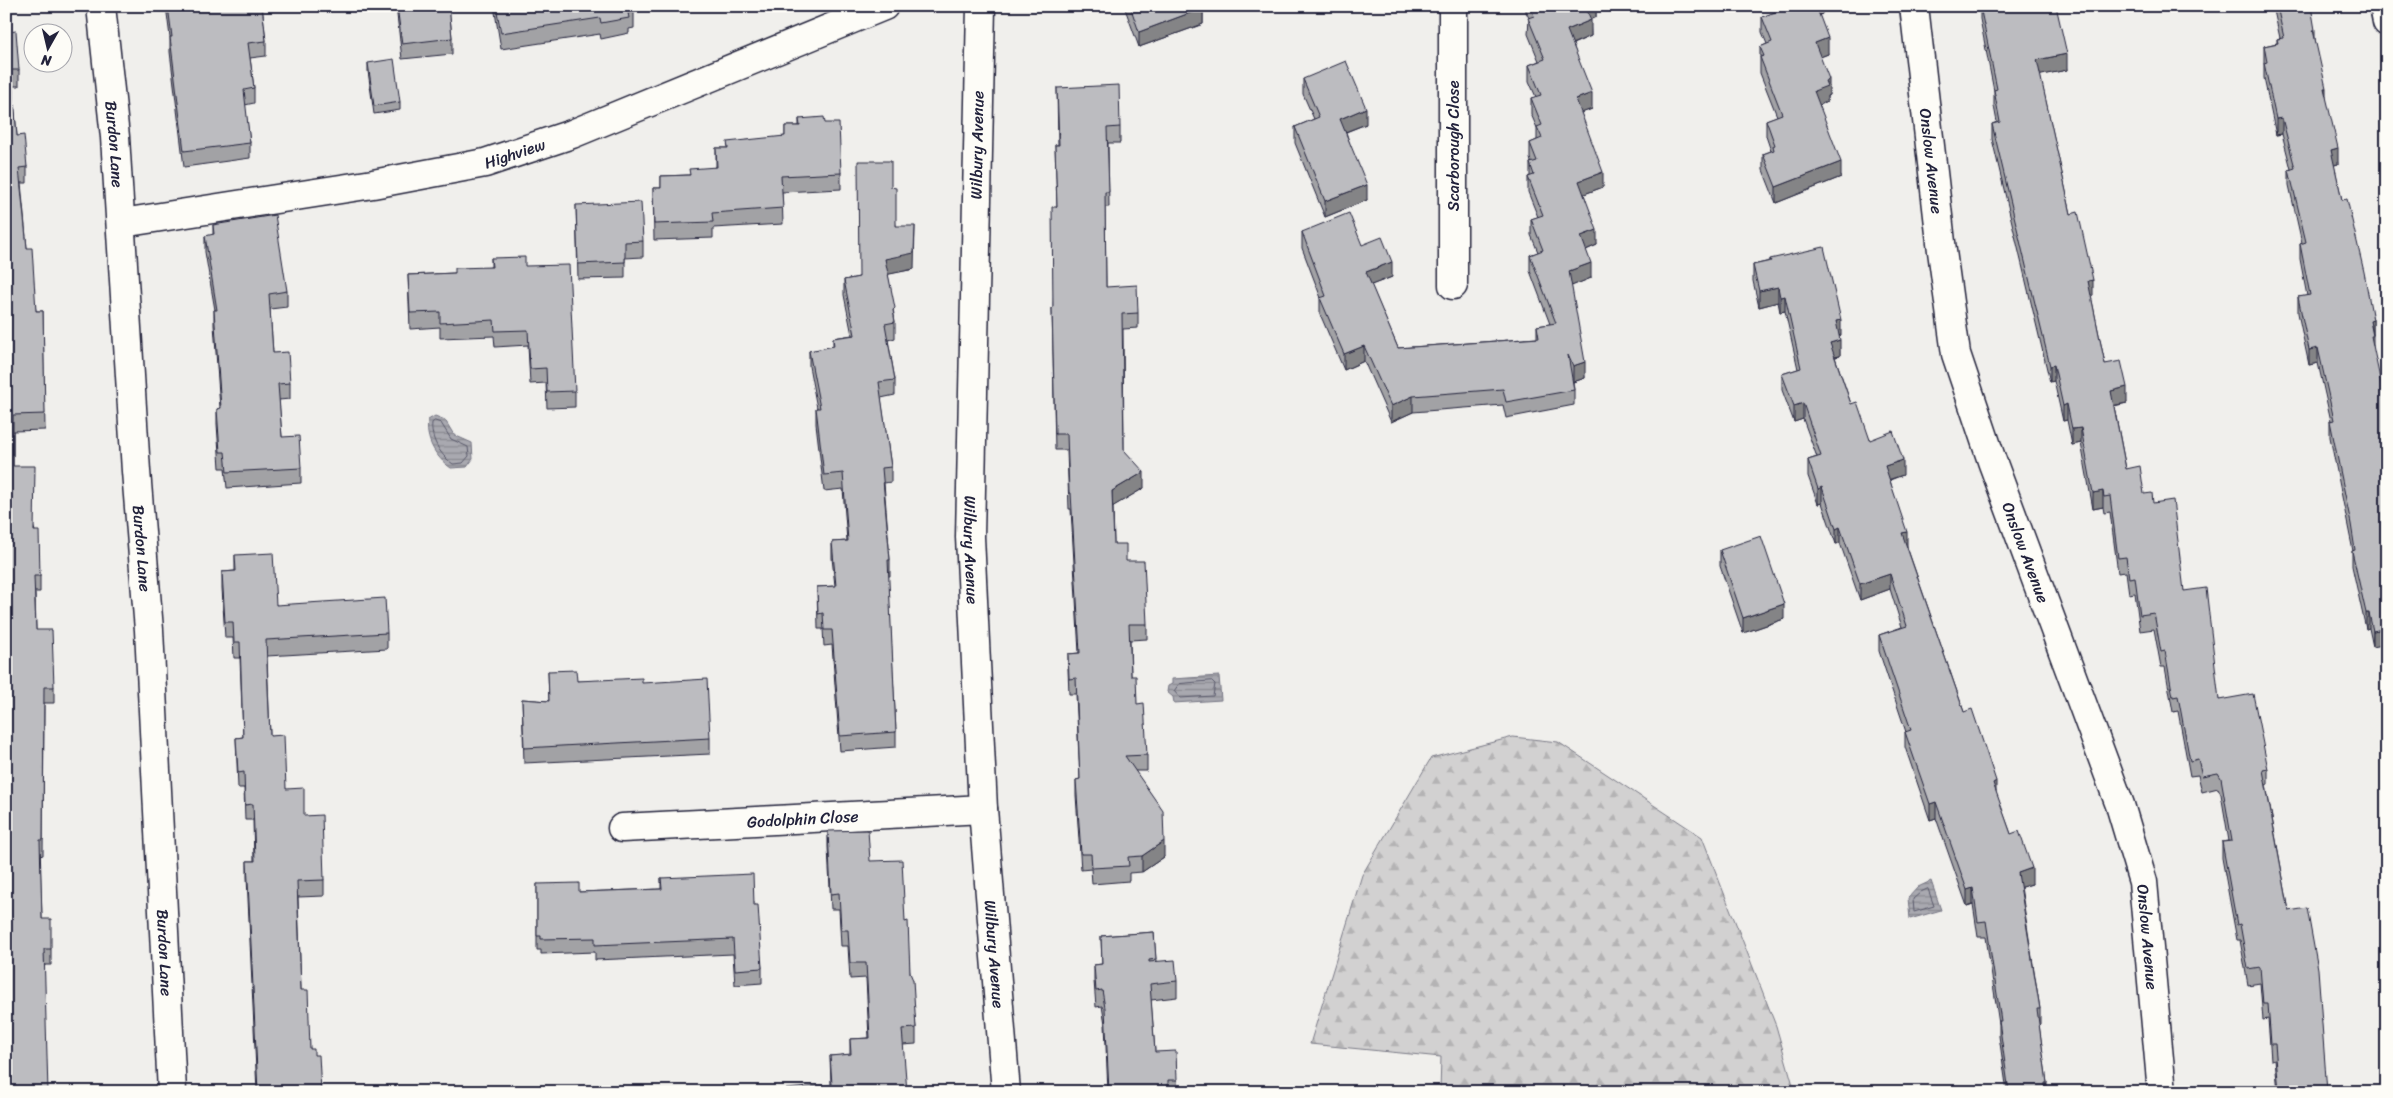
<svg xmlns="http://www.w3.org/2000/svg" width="2393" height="1098" viewBox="0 0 2393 1098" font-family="Sriracha,sans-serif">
<defs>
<pattern id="forest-firs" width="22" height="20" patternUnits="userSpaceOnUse" patternTransform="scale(1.25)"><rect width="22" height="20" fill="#d2d1d1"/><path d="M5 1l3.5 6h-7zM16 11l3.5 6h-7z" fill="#b4b3b4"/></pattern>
<pattern id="water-rules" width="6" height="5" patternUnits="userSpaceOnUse" patternTransform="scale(1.25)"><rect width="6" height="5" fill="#a9a9b0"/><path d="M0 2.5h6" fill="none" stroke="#898990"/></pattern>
</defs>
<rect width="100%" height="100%" fill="#f0efec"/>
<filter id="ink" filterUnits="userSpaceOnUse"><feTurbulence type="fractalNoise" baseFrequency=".02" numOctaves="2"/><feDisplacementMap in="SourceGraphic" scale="10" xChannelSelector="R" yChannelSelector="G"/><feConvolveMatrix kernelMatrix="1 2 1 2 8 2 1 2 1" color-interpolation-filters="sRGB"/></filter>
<g filter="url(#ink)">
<path fill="url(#forest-firs)" stroke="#7a7a86" d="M1513,737l45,5 144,95 74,189 19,66h-355l1,-35 -131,-13 52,-169 69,-117z"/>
<path fill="url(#water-rules)" stroke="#737381" d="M435,416l10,4 9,15 18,8 1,16 -6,8 -16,1c-16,-11 -26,-29 -23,-48z
M1219,676l2,24 -47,3 -1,-6 -6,-5 1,-6 4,-2v-5z
M1931,881l10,29 -31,9 -2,-21 10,-11z"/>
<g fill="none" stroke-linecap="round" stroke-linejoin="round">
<path stroke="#58586a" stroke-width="1" d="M435,421l6,2 10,16 17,8 1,9 -6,7 -10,1c-13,-9 -23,-26 -21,-41z
M1212,681l3,3 -2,12 -33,2 -6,-7 5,-7z
M1928,889l6,17 -20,6 -1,-13 8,-7z"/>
<defs>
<g id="minor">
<path id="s1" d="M981,6l-11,531 13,272 23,283"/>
<path d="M1453,6v279"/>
<path id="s2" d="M1914,6l28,245 14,103 36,107 128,344 23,77 19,210"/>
<path d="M2384,6l3,16"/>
<path id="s3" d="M122,223l251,-39 112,-21 87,-29 312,-128"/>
<path id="s4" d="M622,828l361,-19"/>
</g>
<g id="tertiary">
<path id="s5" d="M101,6l14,131 21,334 13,159 23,462"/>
</g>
</defs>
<use href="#minor" stroke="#22223b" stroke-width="31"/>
<use href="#tertiary" stroke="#22223b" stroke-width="31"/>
<use href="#minor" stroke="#fdfcf7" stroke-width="28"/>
<use href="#tertiary" stroke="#fdfcf7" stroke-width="28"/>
</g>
<path fill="#a2a2a5" stroke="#22223b" d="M166,6h96l4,35v15l-16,2 4,30v15l-9,2 5,38v15l-66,9 -14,-115v-15z
M396,6h53l3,32v16l-50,5z
M494,6h133v2l7,4v16l-5,1v4l-28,6 -1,-5 -99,15z
M1124,6h80l-1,1v17l-64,23z
M1526,6h70v11l-6,2 1,17 -18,8 19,65 -11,4 22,74 -19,7 13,51 -11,5 5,28 -20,8 14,92 -12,4 1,8v15l-68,13 -3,-13 -90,7 -22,10 -27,-61 -20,9 -24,-56v-16h1l-19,-50v-16l60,13 30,32 -21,8 27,63 139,-10v-12l13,-2 -20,-53v-16l8,-3 -7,-17v-16l7,-2 -10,-25v-15l2,-1v-13l1,-1 -1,-4v-15l7,-3v-12l-6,-14v-16l5,-1 -7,-16v-16l10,-4 -11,-27 1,-16 -3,-6z
M1776,6h46v8l-3,1 9,39 -8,3 9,38 -2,1v6l-8,3 22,72 -65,26 -13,-33v-16l8,-3 -5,-15v-16l11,-4 -17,-43v-26l7,-3 -5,-12v-15l16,-6z
M1980,6h76l11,64 -27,5 31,139 22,82h-2l14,68 22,39 -13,3 12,63 18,25 9,9 31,88 35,109 49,69v15l-2,1 23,126 38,181h-49l-3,-33 -4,1 -3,-41 -5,1 -3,-37 -12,2 -8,-45h-3l-15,-82v-16l7,-1 -8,-47 -3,-6 -16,4 -4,-17 -8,1 -12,-65 -5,1 -8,-45h-4l-7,-38 -14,2 -5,-38 -6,1 -3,-22 -8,1 -8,-61 -6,1 -1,-6 -10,2 -12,-66 -9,2 -5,-25 -4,1 -9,-40 -4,1 -58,-243v-15l5,-2 -3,-16v-15l-14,-72z
M2273,6h38l4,35 23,123 -4,1 8,35 31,120v327l-4,-19 -3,1 -14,-63v-15h1l-23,-114v-16h1l-13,-58 -9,2 -11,-52v-16l9,-1 -7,-37v-15l2,-1 -13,-58v-15l2,-1 -9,-35 -6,1 -12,-57v-32l13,-3v-4l3,-1z
M9,32l10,38v16h-6l4,50 10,31v16h-6l6,65 9,63h7l2,119 -32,1v35l22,65 5,45v16h-5l1,38 18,57v16h-10l-1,152 -3,1 2,63 9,30v16h-6l-39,127z
M368,63l32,39v8l-26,4 -6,-43z
M1303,79l63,45 -20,8 21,68 -42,17 -30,-74v-16l19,-8 -11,-25z
M1057,88l63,39v16h-12l1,64h-4l1,80 32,26v15l-15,1 1,121 20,38 -31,18 1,38 12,17 21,63v15l-17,1 1,36 16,79v16h-12l29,86 -22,15 -13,1v8l-37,3 -1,-15 -10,1 -5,-75v-15l4,-1 -4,-85h-7l-1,-25v-15l11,-1 -8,-144h-2l-2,-59h-12l-3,-142h1l4,-101 -2,-62h3z
M799,119l26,4 16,50v16l-59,3 1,32 -70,4v10l-59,2 -1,-52h8v-12l28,-1 27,-8v-19h11l58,-12v-10h14z
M891,187l5,39 18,43 -26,5 7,48v16l-7,2 7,40v15l-14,3 10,69v15l-7,1 6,77v16h-2l8,156v15l-56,4 -8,-106 -8,1 -1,-17h-5l-1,-42 18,-1 -3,-28v-16l15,-1 -4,-52 -19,2 -8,-67v-16h1l-8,-42v-15l24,-4v-9l19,-3 -8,-40v-15l15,-3z
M576,205l67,36v16l-18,1v20l-47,1z
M213,225l74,66v16l-17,2 3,44 17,30v16l-11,1 3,37 19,31v15l-74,5 -2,-20h-5l-3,-44v-15l3,-1 -6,-83v-15h1l-10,-58v-16l8,-1z
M491,258l34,8 50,125v16l-28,1 -1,-25 -16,1 -2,-39 -33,2 -1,-11 -54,2v-11l-30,2 -2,-54 47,-2 36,-6z
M1770,259l71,76 -2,1 1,20 -5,1 16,47 19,36 33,35 -13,5 17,67 57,165 32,81 15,41 21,50 -11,3 19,122v15l-1,1 8,58v9h-40l-8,-56v-12l-13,-87h-8l-5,-33 -6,2 -31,-88 -6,2 -25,-73v-15h1l-27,-81v-16l23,-8 -12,-38 -30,11 -20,-57 -4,1 -14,-41 -4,1 -10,-28v-16l9,-3 -14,-38 -9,3 -12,-32v-16l16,-5 -13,-58 -5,1 -2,-10 -19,5 -6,-26v-16l17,-4z
M1720,550l64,69 -41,14 -23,-67z
M235,555l41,50 111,28v16l-120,7 3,80 16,53 18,27 20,64v16l-26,1 3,93 9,59 4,6 7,37h-64l-10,-215v-16h7l-1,-41h-8l-1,-32h-6l-2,-50 7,-1 -3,-79h-6l-1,-20h-8l-3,-50v-16l13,-1z
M548,671l29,10 65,2 68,55v16l-186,9 -2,-64 27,2z
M828,831l42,30 35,61 5,51 6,55v16l-13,1 -72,40 -1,-29 20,-1v-16l19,-1 -3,-60 -16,1 -2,-33h-7l-2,-37h-8l-3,-62z
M661,878l93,27 8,63v15l-27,2 -2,-31 -138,6v-8l-54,2v-4h-4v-66l42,8 82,-3z
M1154,932l2,29 21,20v16l-26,3 4,52 22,28v12h-69l-3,-68 -3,-18 -6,1 -2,-26v-16l8,-1 -1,-28z"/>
<path fill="#848486" stroke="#22223b" d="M1585,6h11v11l-11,5z
M1814,6h8v8l-8,3z
M1203,8v16l-64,23v-15z
M1591,20v16l-24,10v-16z
M2313,30h2v16z
M1828,38v16l-13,5v-16z
M2067,54v16l-30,6v-16z
M1829,79v16l-2,1v6l-13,5v-16l11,-10z
M2324,88h2v15z
M1592,93v16l-16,6v-16z
M1366,108v16l-26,10v-15z
M2282,118v16l-6,1v-16z
M2338,148v16l-7,2v-16z
M1841,162v15l-65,26v-16z
M1603,172v15l-24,9v-15z
M1367,185v15l-42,17v-16z
M915,226l-1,43 -29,6v-16z
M1597,230v15l-16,7v-16z
M1392,262v15l-26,10v-15z
M1591,263v15l-22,9v-16z
M2093,280v16l-5,1v-16z
M1778,287v15l-19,5v-16z
M1785,296v15l-5,1v-15z
M1841,320v15l-5,2v-16z
M2373,320v15l-3,-14z
M1840,340v16l-10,2v-15z
M1364,346v15l-20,9v-16z
M2318,348v15l-9,2v-15z
M1585,362v16l-12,4v-16z
M2054,365v16l-4,1v-16z
M2127,387v16l-16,3v-15z
M1413,396v16l-22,10v-16z
M1803,403v16l-9,3v-16z
M2067,404v16l-4,1v-15z
M2081,428v15l-9,2v-16z
M1903,460v15l-18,6v-15z
M1144,472v16l-32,19v-16z
M1822,487v16l-4,1v-15z
M2103,491v16l-10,2v-16z
M1840,527v16l-4,1v-15z
M1907,532v15l-5,2v-16z
M1890,574v15l-30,11v-16z
M1784,604v15l-41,14v-15z
M2366,613h3v15l-3,1z
M2387,628v16l-14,3v-16z
M1996,781v16l-3,-14z
M1936,802v16l-6,2v-16z
M1164,841v16l-22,15v-16z
M2032,868v16l-14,4v-15z
M1973,888v16l-6,2v-16z"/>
<path fill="#bcbcc0" stroke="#22223b" d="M168,6h94l4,35 -18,2 6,45 -10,2 6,53 -66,8 -14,-114h2z
M397,6h52l3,32 -50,6z
M496,6h131v2l7,4 -6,1 1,5 -28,5 -1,-5 -99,15z
M1130,6h72l1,2 -64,24z
M1530,6h55l6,14 -24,10 25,63 -16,6 27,73 -24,9 18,49 -16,6 10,27 -22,8 16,91 -12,4 -5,-11 6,35 -68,12 -3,-13 -90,7 -22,10 -27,-60 -20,8 -24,-56 6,-2 -24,-64 47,-19 13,32 20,-8 10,25 -26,10 32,76 141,-10 -2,-12 19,-3 -26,-68 13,-5 -12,-31 12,-4 -15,-38 6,-2 -4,-12 7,-2 -7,-18 12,-5 -5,-11 5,-2 -11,-27 10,-3 -12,-30 16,-6 -17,-41 6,-2z
M1782,6h34l12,32 -13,5 14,36 -4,2 2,5 -13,5 27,71 -65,25 -13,-33 11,-4 -1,-4 2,-1 -9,-25 16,-6 -22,-57 4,-1 -4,-9 12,-5 -10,-25 21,-8z
M1980,6h76l11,48 -30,6 34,154 7,-2 15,68 -5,1 17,83 16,-3 6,26 -16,4 15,78 14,-3 4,28 8,-1 1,10 20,-3 11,91 22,-3 13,112 34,-6 15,75 -5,1 26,141 18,-3 11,61 9,123h-48l-4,-48h-4l-3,-40h-5l-3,-37 -12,2 -8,-45 -3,1 -15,-83 10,-1 -11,-63 -3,-5 -16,3 -4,-17 -8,2 -12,-65 -5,1 -8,-46 -4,1 -7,-39 -14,2 -5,-38 -6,1 -3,-21 -8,1 -8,-62 -6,1 -1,-6 -10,2 -12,-65 -9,1 -5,-25 -4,2 -9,-41 -4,1 -58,-242 8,-2 -6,-32 3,-1z
M2277,6h34l4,24h-2l13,58h-2l14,60 -7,2 11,50 5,-1 17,73 9,48 -3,1 3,15h-2l16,76v216l-14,3 -4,-18h-3l-14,-62 3,-1 -4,-26 -21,-103 4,-1 -16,-72 -9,2 -11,-53 12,-2 -10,-51 6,-2 -17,-72 6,-2 -13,-50 -6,1 -12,-56 3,-1 -3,-16 14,-3 -1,-4 7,-1z
M6,12l3,20 7,-1 3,39h-8l6,66 7,-1 3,32 -8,1 8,80h5l4,63h7l2,103 -32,1v51h22l-1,65h5l1,45h-6l2,54h16l2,57h-10l-1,153h-3l2,79h9v30h-7l4,143h-42z
M394,59l6,43 -26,4 -6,-43z
M1346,61l20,47 -26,11 27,66 -42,16 -30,-74 24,-10 -16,-38z
M1119,85l1,42 -13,1 2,64h-4l1,95 31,-2 1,28 -16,1 2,136 20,22 -32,19 2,53h12v17h18l3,63h-18l2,52h5l1,28 7,-1 3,52 -22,1 38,55 1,30 -22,15 -14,1 1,9 -37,2 -1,-14h-10l-5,-74 4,-1 -4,-101 -7,1 -1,-25 12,-1 -9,-160h-2l-2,-59h-12l-3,-126h1l-1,-101h5l-2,-62h4l-2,-57z
M824,117l1,6h14l2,50 -60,3 2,32 -71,5 1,9 -59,2 -1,-36h8v-12l29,-1 -1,-6 28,-2 -1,-19h12l-1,-6 58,-6v-10h15l-1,-7z
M858,161h33v26l5,1v38h19l-1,27 -29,6 10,49 -2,2 2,12 -10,2 10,56 -16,2 12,85 -9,1 8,92h-2l8,172 -56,4 -8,-106h-8l-1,-17 -5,1 -1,-27 19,-1 -4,-44 16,-1 -5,-68 -19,2 -8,-67h4l-11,-57 25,-5 -1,-8 22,-3 -11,-55 15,-3z
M641,202l2,39 -18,1v20l-47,2 -2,-59z
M275,215l12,76 -18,3 4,59 15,-1 2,31 -12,1 4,53 17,-1 2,32 -74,4 -2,-20h-5l-3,-43 4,-1 -7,-98h3l-12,-74 9,-2 -1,-9z
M1824,247l17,73 -5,1 4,19 -10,3 21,61 6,-2 13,38 23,-9 10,29 -18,6 22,66 -5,1 62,179 8,-3 24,72 -3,2 18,51 8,-3 13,37 -14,5 22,136h-3l10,74h-2v9h-36l-10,-71h2l-15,-100 -8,1 -5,-34 -6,2 -31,-88 -6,2 -25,-72 6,-2 -32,-95 28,-9 -17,-52 -30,10 -20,-57 -4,2 -14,-42 -4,2 -10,-29 13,-4 -18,-53 -9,3 -12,-32 19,-6 -16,-72 -5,1 -2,-10 -19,4 -6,-26 18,-4 -1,-2z
M525,257v9l44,-1 6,126 -28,1 -1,-24 -16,1 -2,-39 -33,1 -1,-11 -54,3v-11l-30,1 -2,-38 47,-2v-5l37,-1 -1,-9z
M1761,536l23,68 -41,14 -23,-68z
M273,553l3,52 109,-7 2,35 -121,7 4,96 14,-1 2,54 18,-1v28l18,-1 2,65 -27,1 4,109h7l2,59h4v6h5l2,37h-63l-11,-231h8l-2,-57 -8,1 -1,-33 -6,1 -2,-35 7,-1 -3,-95h-6l-1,-20h-8l-3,-50 14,-1 -1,-16z
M576,670l1,11 65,-3v5l65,-4 3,59 -186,10 -2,-49 27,2 -1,-30z
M868,830l2,31 32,-1 3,62 3,-1 2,52 3,7 3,48 -14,1 5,63h-121v-3l46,-4 -2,-29 21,-2 -1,-15 20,-1 -4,-75h-16l-2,-33h-7l-2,-37 -8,1 -3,-63z
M753,874l1,31h4l4,63 -27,2 -2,-31 -138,6v-7l-54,1v-3h-4v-52l42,-1v9l83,-3 -1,-11z
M1154,932l2,27 -7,1v2l26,-2 2,21 -27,3 5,68 21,-1 1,29h-9v12h-59l-4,-84 -3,-18 -6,1 -2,-26 8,-1 -1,-28z"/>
</g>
<g text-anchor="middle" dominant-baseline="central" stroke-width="4.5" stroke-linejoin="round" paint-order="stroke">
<g font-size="16" fill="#22223b" stroke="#fdfcf7">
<text stroke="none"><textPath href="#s5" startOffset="139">Burdon Lane</textPath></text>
<text transform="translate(977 145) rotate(-89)">Wilbury Avenue</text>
<text transform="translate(1453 146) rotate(-90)">Scarborough Close</text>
<text stroke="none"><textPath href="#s3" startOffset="399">Highview</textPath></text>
<text stroke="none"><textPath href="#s2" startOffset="156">Onslow Avenue</textPath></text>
<text stroke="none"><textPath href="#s5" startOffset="544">Burdon Lane</textPath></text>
<text stroke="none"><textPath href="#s1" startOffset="544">Wilbury Avenue</textPath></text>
<text stroke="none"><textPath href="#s2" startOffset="561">Onslow Avenue</textPath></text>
<text stroke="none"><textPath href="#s4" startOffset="181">Godolphin Close</textPath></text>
<text stroke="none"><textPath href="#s2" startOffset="966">Onslow Avenue</textPath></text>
<text stroke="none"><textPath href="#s5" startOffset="949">Burdon Lane</textPath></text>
<text stroke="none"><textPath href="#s1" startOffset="949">Wilbury Avenue</textPath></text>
</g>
</g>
<rect width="2393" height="1098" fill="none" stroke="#fdfcf7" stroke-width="25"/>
<rect x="12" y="12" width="2368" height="1073" fill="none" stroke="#22223b" stroke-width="2" filter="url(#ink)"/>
<g transform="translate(48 48) rotate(188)"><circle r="24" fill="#fdfcf7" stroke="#a5a5ac"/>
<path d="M0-4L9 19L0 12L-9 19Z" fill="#22223b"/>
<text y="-8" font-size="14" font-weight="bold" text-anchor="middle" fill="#22223b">N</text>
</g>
</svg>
